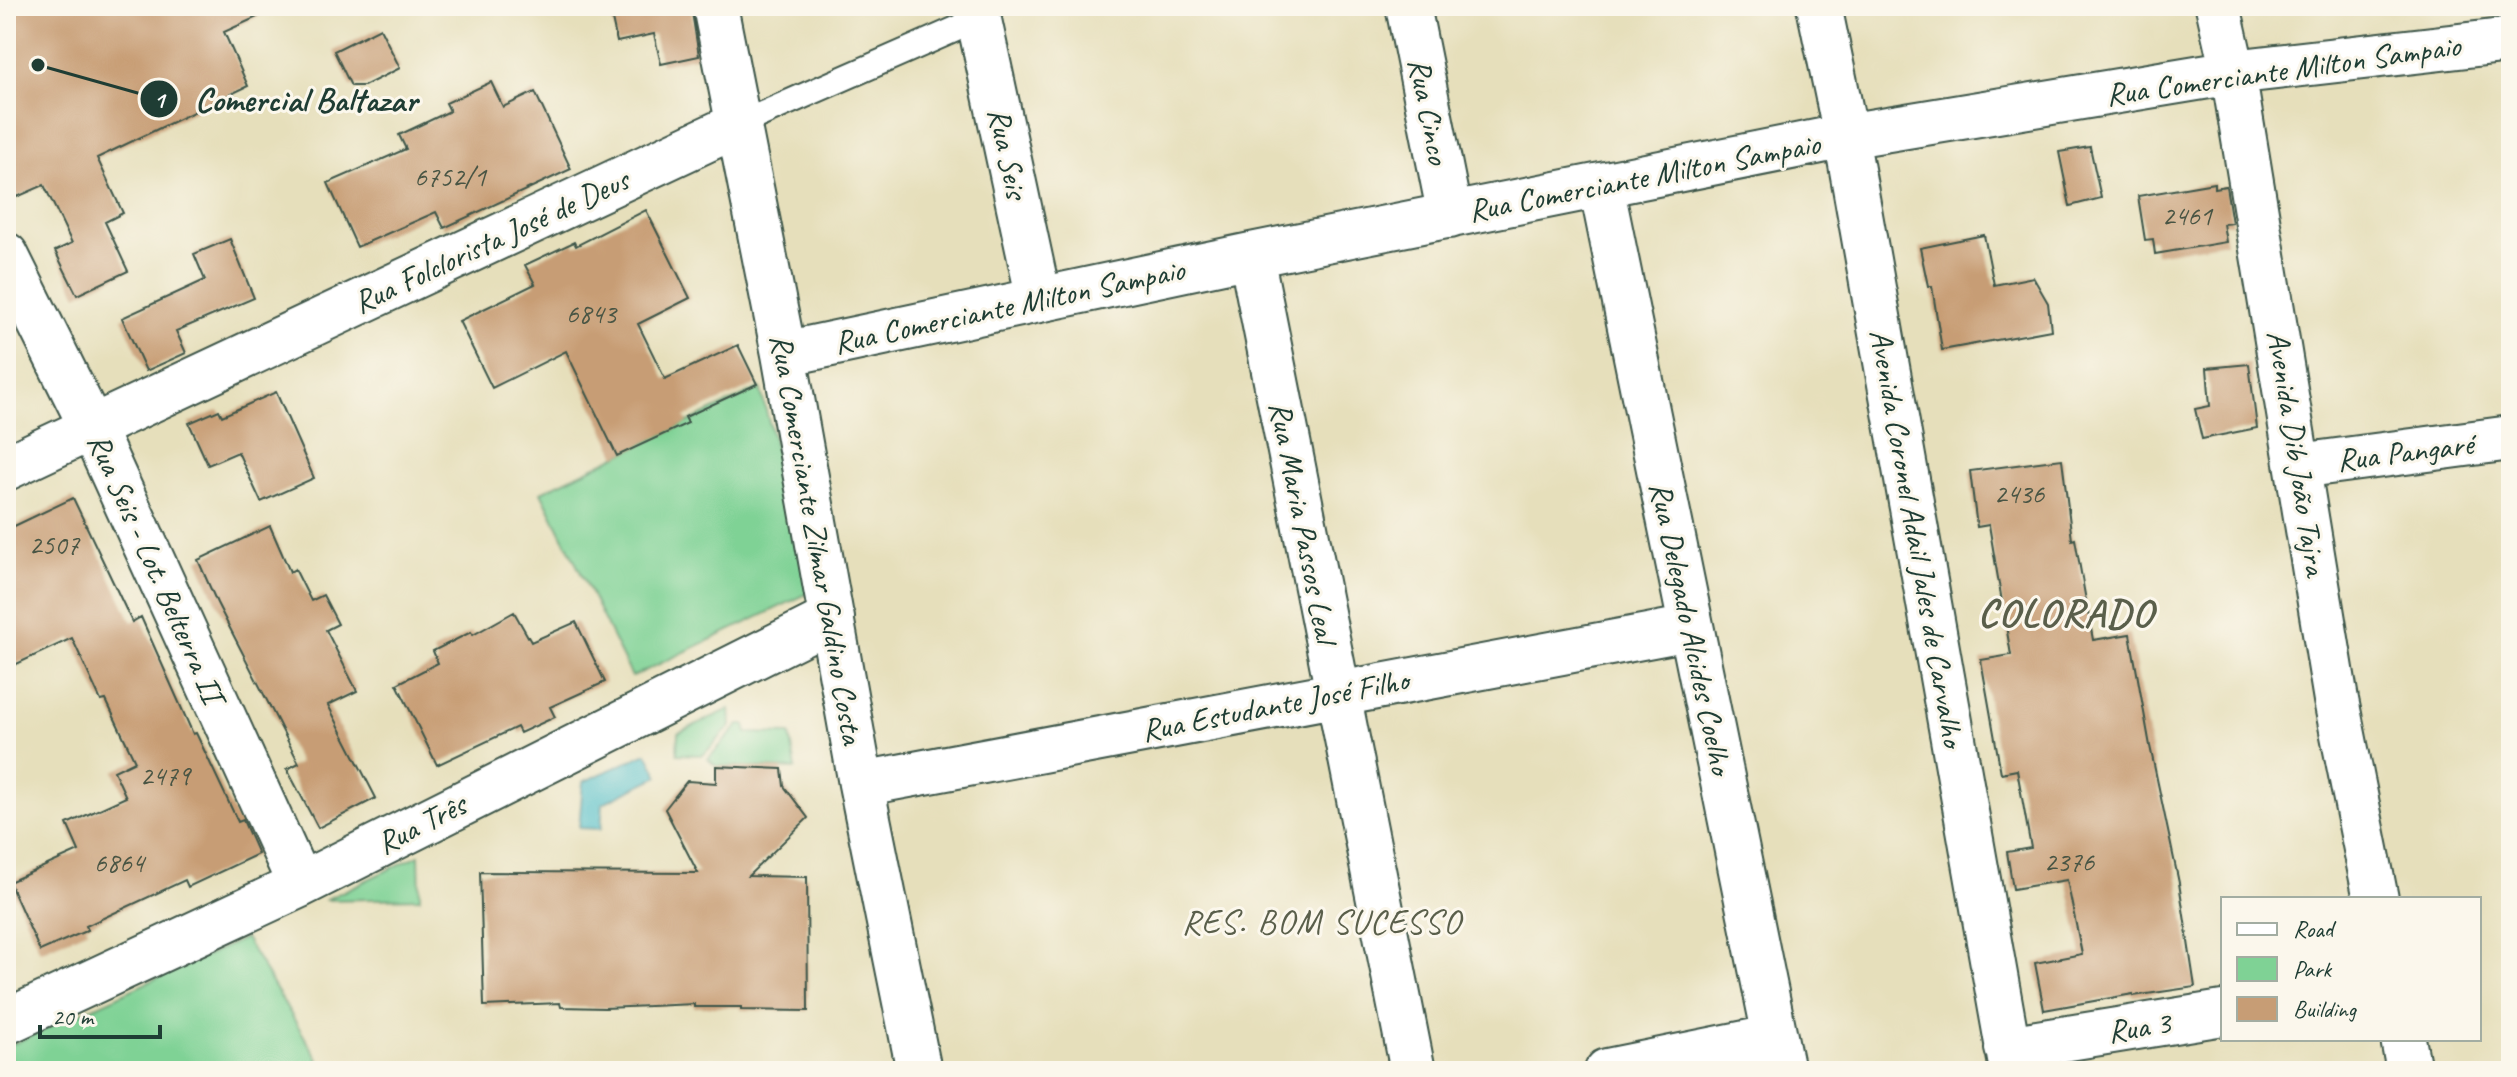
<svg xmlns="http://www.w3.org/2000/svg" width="2517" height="1077" viewBox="0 0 2517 1077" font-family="Caveat,sans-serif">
<rect width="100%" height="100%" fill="#fbf7ec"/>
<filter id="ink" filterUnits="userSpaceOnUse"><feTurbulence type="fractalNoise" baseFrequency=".0125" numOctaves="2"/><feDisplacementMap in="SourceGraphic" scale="16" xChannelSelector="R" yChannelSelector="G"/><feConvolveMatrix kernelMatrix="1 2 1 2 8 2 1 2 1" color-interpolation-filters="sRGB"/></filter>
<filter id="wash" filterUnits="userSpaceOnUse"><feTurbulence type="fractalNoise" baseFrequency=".006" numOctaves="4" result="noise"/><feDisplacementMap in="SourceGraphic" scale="32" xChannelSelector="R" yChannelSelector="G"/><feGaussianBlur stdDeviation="1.8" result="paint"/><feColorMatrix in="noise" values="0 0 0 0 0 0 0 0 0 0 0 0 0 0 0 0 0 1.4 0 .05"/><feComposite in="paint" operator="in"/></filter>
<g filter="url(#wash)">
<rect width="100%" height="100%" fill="#e6dfbb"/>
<path fill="#7fd295" stroke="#4f8864" stroke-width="2" d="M760,388l53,203 -181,86 -91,-185z
M730,709l1,17 -28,29 -26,-1 1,-21z
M739,725h6l2,8 43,1 6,35 -80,-3 -8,-7z
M419,855l1,43 -95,2z
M245,938l80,133h-319v-24z"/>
<path fill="#4fbdc7" stroke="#377d7e" stroke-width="2" d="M647,753l12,23 -56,27 -2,26 -22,-1 4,-46z"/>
<g id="blocks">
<path fill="#c79d75" d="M6,6h275l-57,26 24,54 -151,72 26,55 -18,9 23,49 -51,24 -22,-44 17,-8 -28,-58 -27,12 -11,-22z
M631,6h60l8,50 -38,8 -7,-30 -37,8 -7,-32z
M380,28l20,40 -36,18h-13l-17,-35z
M491,82l12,25 32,-15 36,77 -127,59 -8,-16 -79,35 -29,-64 78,-34 -7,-14 51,-24 -4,-8z
M2090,147l11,51 -31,8 -11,-54z
M2214,183v5l12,-2 6,37 -9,1 3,18 -71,12 -2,-15 -8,1 -7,-44z
M646,210l44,88 -52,26 27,55 73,-34 19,39 -72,33 3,6 -71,33 -51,-105 -74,37 -33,-67 76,-37 -10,-19 49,-23 2,4z
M1984,235l10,50 39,-8 15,26 3,27 -109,20 -10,-64h-4l-8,-38z
M230,239l24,59 -78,33 10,22 -40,18 -24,-53 83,-38 -11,-26z
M2249,364l8,64 -55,11 -7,-30 15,-3 -3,-38z
M276,392l38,86 -53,24 -23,-50 -30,13 -19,-42 30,-13 3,6z
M2062,459l10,81 3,-1 18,101 37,-6 20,112 29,137 16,104 -62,9v-2l-89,16 -9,-47 47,-9 -15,-74 -54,9 -6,-37 24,-4 -14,-78 -16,3 -20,-113 30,-5 -22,-130 -12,2 -7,-56z
M73,498l59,124 9,-5 52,117 3,-1 42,89 5,-2 15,34 -70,33 -3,-7 -99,46 2,4 -48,21 -31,-69 70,-31 -12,-27 59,-27 -12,-26 21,-10 -29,-61 -5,1 -29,-63 -66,31v-139z
M270,526l20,46 5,-3 16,32 12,-6 15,29 -12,6 31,61 -29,14 48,93 -58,30 -31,-59 12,-6 -82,-160 -19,-43z
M514,612l17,30 45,-20 29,60 -55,25 5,10 -35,16 -3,-6 -80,38 -40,-81 41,-21 -5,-12 38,-19 2,3z
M716,766l66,3 2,17 24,32 -60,58 59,1 1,134 -67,-1v-3h-47v-3l-89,4 -44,-1 -1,-4 -76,3 -4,-134 218,1 -33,-64 22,-28 29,2z"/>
</g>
</g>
<g filter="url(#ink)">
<use href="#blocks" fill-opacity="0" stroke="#3d5548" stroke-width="2"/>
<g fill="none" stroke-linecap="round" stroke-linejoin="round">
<defs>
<path id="lane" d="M737,125l242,-106"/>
<path id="street" d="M715,6l69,348 77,430 58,287
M976,6l63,294
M1408,6l42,210
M1819,6l27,130 166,935
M2218,6l15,66 103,628 40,199
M1601,185l181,886
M6,255l86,173 208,457
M1251,255l162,816
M784,354l467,-99 595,-119 387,-64 278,-32
M2299,466l212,-28
M6,468l731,-343
M861,784l829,-156
M6,1022l294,-137 532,-267
M2403,1039l6,32
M2007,1048l216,-35
M1607,1071l168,-34"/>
</defs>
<use href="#lane" stroke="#3d5548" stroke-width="28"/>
<use href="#street" stroke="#3d5548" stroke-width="48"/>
<use href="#lane" stroke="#fff" stroke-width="24"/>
<use href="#street" stroke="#fff" stroke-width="44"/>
</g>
</g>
<g text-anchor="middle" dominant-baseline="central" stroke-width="6" stroke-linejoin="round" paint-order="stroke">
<g font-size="28" fill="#495544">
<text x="450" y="176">6752/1</text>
<text x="2187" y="215">2461</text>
<text x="591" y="313">6843</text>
<text x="2019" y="493">2436</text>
<text x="54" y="544">2507</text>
<text x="165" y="775">2479</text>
<text x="2069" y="861">2376</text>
<text x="119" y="862">6864</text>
</g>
<g font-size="32" fill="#1f3d34" stroke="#fbf7ec">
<text transform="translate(2283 70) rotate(-8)">Rua Comerciante Milton Sampaio</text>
<text transform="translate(1429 111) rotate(79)">Rua Cinco</text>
<text transform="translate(1008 153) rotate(78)">Rua Seis</text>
<text transform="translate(1644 177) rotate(-11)">Rua Comerciante Milton Sampaio</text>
<text transform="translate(491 241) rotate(-25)">Rua Folclorista José de Deus</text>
<text transform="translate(1009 306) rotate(-12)">Rua Comerciante Milton Sampaio</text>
<text transform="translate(2405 452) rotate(-7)">Rua Pangaré</text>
<text transform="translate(2297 453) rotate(81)">Avenida Dib João Tajra</text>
<text transform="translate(1303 522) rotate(79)">Rua Maria Passos Leal</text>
<text transform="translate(1917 538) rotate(80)">Avenida Coronel Adail Jales de Carvalho</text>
<text transform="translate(817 539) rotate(80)">Rua Comerciante Zilmar Galdino Costa</text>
<text transform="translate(156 568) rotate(66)">Rua Seis - Lot. Belterra II</text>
<text transform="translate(1691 628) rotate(78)">Rua Delegado Alcides Coelho</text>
<text transform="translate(1275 705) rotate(-11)">Rua Estudante José Filho</text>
<text transform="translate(421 824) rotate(-27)">Rua Três</text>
<text transform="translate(2139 1027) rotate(-9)">Rua 3</text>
</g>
<g font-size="34" letter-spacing="2" fill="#5a5f4b" stroke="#fbf7ec">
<text x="1322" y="921">RES. BOM SUCESSO</text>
</g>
<g font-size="40" font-weight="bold" letter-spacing="2" fill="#5a5f4b" stroke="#fbf7ec">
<text x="2066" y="613">COLORADO</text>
</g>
</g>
<path fill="none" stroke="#1f3d34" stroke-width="3" d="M38 65L159 99"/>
<g fill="#1f3d34" stroke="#fbf7ec" stroke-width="3">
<circle cx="38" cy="65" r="8"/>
<circle cx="159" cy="99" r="20"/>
</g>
<g font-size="24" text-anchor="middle" font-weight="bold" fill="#fff">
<text x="159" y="108">1</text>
</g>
<g font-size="34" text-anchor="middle" font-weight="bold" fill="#1f3d34" stroke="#fbf7ec" stroke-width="6" stroke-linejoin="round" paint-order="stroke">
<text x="306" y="111">Comercial Baltazar</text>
</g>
<rect width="2517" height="1077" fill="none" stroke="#fbf7ec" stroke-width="32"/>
<rect x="2221" y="897" width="260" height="144" fill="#fbf7ec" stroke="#a3ada2" stroke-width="2"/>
<rect x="2237" y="923" width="40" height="12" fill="#ffffff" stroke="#a3ada2" stroke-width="2"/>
<text x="2293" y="937" font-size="24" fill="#1f3d34">Road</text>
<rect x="2237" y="957" width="40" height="24" fill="#7fd295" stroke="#a3ada2" stroke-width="2"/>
<text x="2293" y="977" font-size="24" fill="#1f3d34">Park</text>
<rect x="2237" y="997" width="40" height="24" fill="#c79d75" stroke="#a3ada2" stroke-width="2"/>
<text x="2293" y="1017" font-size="24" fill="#1f3d34">Building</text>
<path d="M40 1025v12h120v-12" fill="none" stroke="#1f3d34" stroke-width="4"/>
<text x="52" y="1025" font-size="24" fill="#1f3d34" stroke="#fbf7ec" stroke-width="6" paint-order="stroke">20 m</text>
</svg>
